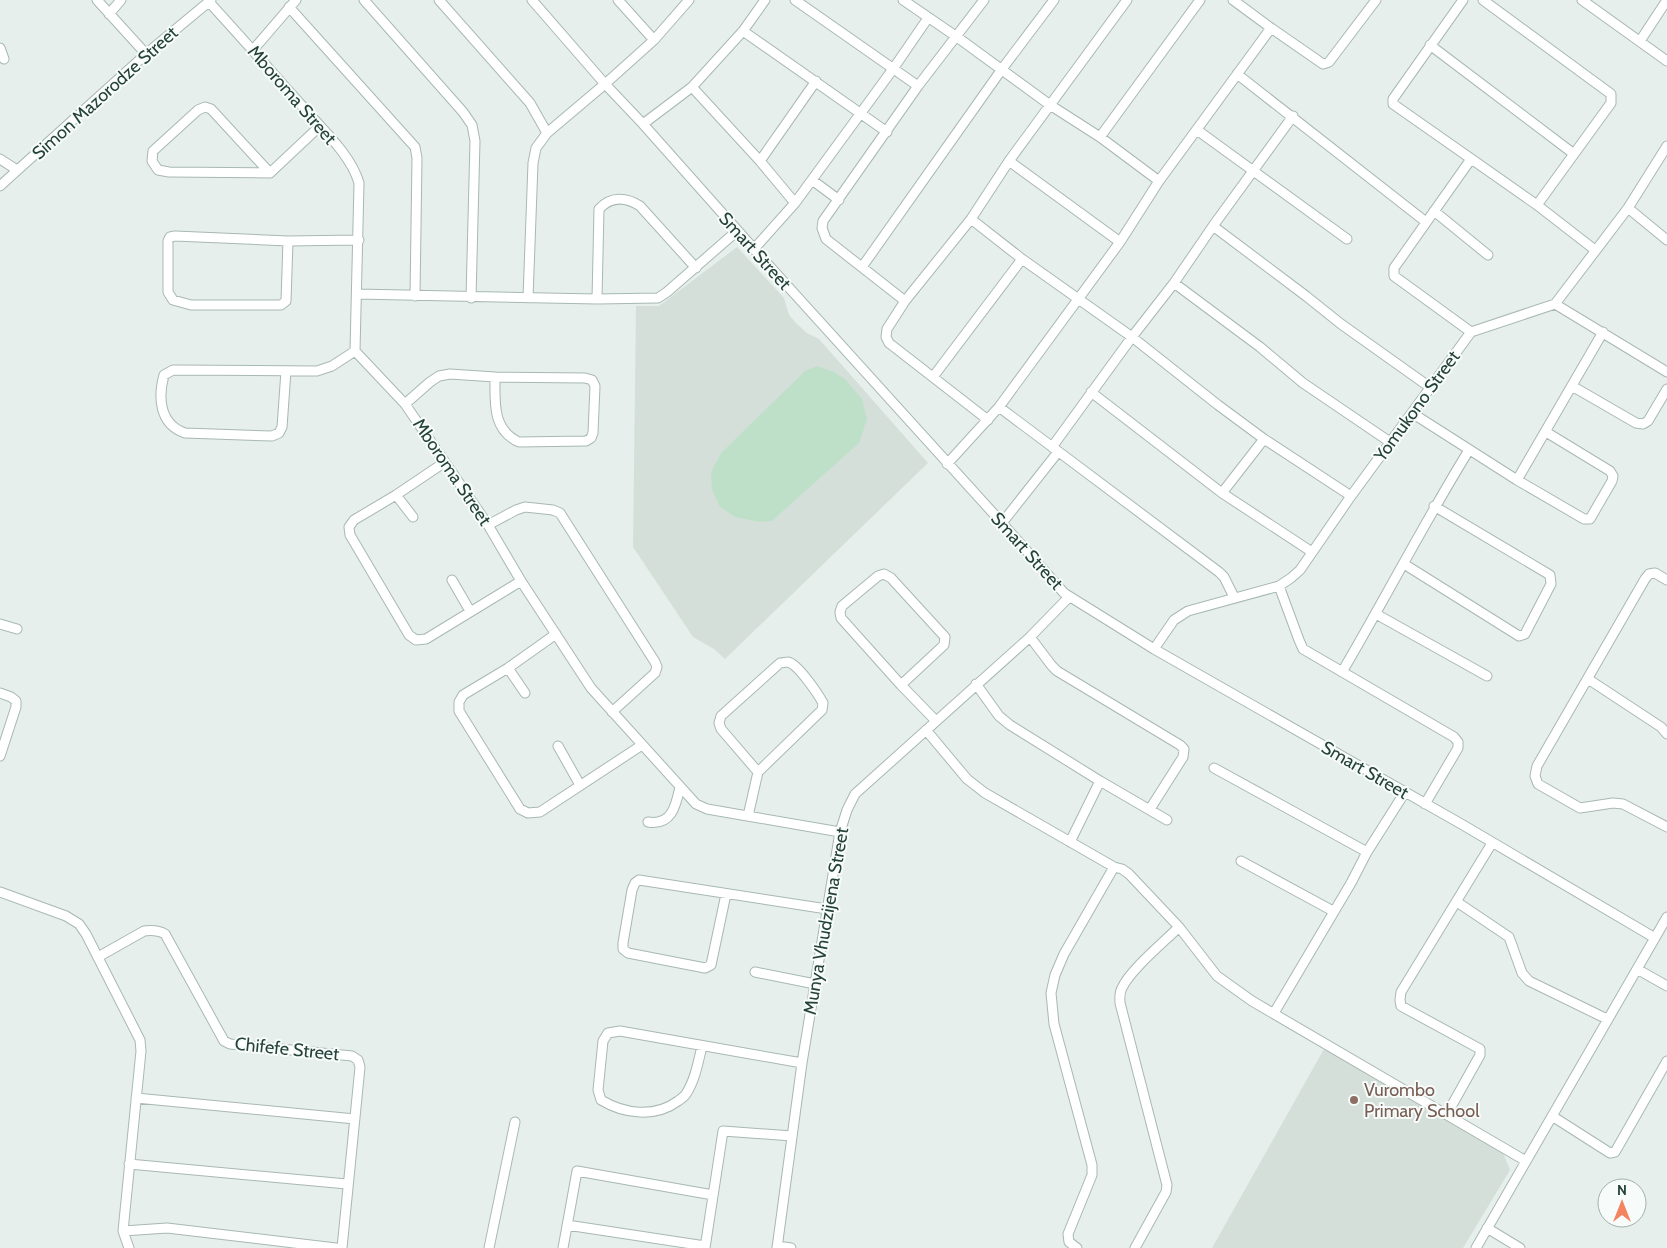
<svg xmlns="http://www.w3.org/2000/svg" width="1667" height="1248" viewBox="0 0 1667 1248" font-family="Cabin,sans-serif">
<rect width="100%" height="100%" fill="#e6efeb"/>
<path fill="#d4dfda" d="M737,247l47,51 5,17 8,9 10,9 12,6 109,124 -203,196 -11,-10 -21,-12 -60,-90 3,-241h23z
M1324,1049l179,104 7,17 -47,78h-251z"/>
<path fill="#bfe0c8" d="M817,366l17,6 11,7 17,20 5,20 -8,24 -87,78 -12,1 -25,-5 -15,-10 -8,-17 -1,-18 10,-19 84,-82z"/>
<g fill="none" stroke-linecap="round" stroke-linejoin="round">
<defs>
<path id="minor" d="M97,0l49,54
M364,0l99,112 9,13 3,16 -4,157
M439,0l91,103 17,30
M532,0l73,84 38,40 111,125 248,274 62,70 90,56 309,176 192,113
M618,0l36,40
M795,0l123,86
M903,0l54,37 93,68 50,32 59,44
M1233,0l38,28
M1463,0l-70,99v5l144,101 58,45
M1483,0l128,94v9l-74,102
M1582,0l85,61
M209,2c32,35 63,70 94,105 20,23 48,48 56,76l-4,168 50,53 83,121 33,56 70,107 105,116 11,5 133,23
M289,7l126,140 2,11 -2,138
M109,14l12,-14
M743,31l144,101
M1640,41l27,-41
M1430,45l144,109
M0,48l4,11
M253,50l43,-50
M1237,74l189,148
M692,87l68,74 35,42
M643,124l49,-37 51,-56 22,-31
M1197,130l150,109
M1100,137l100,-137
M0,159l17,11
M1471,159l-77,109v8l77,56
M760,161l56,-80
M1009,161l111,81
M270,173l-101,-1 -11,-2 -6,-9 1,-10 45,-41 7,-3 6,2 59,64 50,-47
M812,180l27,20
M0,186l146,-132 65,-54
M1628,208l39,32
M1434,211l54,44
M971,219l51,40 110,78 86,68 46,34
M1213,226l93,70 35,28 90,64
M288,241l-2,60 -5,4h-90l-18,-5 -5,-8v-51l2,-4 5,-1 113,5 71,-1
M754,249l41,-46 98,-134 35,-51
M862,267l140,-198 52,-69
M1174,283l86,64 43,36 87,59
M357,294l240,5 61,-1 9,-6 70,-61
M528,298l5,-135 3,-15 11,-15 58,-49 49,-44 35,-40
M597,299l2,-90c12,-13 27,-12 41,-3l56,62
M905,301l-79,-62 -4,-11 1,-7 95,-135 66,-86
M1555,304l112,68
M286,371l-4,56 -3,6 -7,3 -87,-3c-26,-9 -27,-36 -21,-58l9,-5 144,1 15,-5 23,-15
M933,377l89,-118
M1572,386l64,37 7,1 5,-3 19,-32
M1091,392l131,101
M405,404l25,-22 9,-6 11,-2 45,3 90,1 7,2 3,6 -2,47 -2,5 -5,3 -67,1c-27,-12 -24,-40 -24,-65
M999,407l220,165 5,5 10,20
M1412,413l105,67 67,39h6l22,-38 1,-5 -3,-5 -64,-39
M988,420l-99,-77 -3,-6 1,-8 18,-28 66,-82 38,-58 118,-161
M1052,447l80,-110 42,-54 39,-57 80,-110
M445,462l-49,33 -42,25 -5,7 1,8 59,100 7,5 10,-1 95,-58
M947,464l52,-57 121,-165 39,-61 112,-153 52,36 6,-2 47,-62
M1517,480l86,-148
M396,495l17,22
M1002,523l56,-71
M488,525l28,-15 9,-3 28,3 7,3 95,149 2,5 -2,6 -43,39
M1312,552l-90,-59 42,-54 87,57
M1404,564l115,72 6,-2 26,-50 -1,-9 -116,-69
M452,580l18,31
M1667,580l-12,-7 -6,1 -4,5 -108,187 -2,10 3,8 42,24 33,-5 10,1 44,23
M1279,586l20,54 4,9 151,88 4,5v6l-33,56
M1376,614l111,62
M0,624l17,5
M556,634l-48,34 -45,27 -4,7v9l61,98 8,4 12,-1 102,-67
M1030,637l22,29 5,5 123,74 4,4 -1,8 -33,52
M1154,649l20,-29 14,-9 91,-25 12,-8 9,-8 51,-74 120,-164 84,-28 73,-96 39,-62
M508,668l17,25
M1342,672c43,-73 82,-149 127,-222
M1588,679l73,48 6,7
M976,684l23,32 11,9 90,56 -30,61
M901,685l43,-40 1,-8 -54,-59 -7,-4 -6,2 -36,30 -2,6 1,6 60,67 35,36
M0,693l11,4 5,4v6l-16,49
M926,730l41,49 18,14 129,74 8,2 7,5 50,53 38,49 35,25 274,160
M558,746l22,39
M1214,768l153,84
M1100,781l67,39
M748,816l10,-44 64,-62 1,-7c-5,-9 -25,-39 -35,-41 -2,0 -5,1 -8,1l-59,53 -2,7 2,6 37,43
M648,822c24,4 28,-17 32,-35
M1241,861l92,50
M0,892l66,24 13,8 7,10 54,106 1,11 -18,180 6,17
M726,894l-15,71 -6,3 -77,-15 -5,-4v-6l9,-53 3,-7 4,-3 188,29
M1457,902l52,35 13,36 7,8 78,38
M98,957l46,-26c8,-1 14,-1 21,3l59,107 6,3 122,12 6,4 2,7 -18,181
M1637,969l30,17
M755,972l60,12
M1274,1013l77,-130 16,-31 38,-60
M702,1046c-4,17 -7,34 -16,48 -2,3 -5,5 -8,7 -23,17 -54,13 -77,-1l-3,-10 5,-49 5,-8 12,-2 182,32
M136,1098l219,21
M1447,1114l33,-59v-6l-79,-43 -1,-6 1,-8 91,-149
M1552,1116l58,37 5,-1 52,-91
M129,1164l218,20
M567,1225l138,21
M1487,1228l33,20
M123,1231l44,-3 169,20
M777,1246l14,2
M489,1248l26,-126
M563,1248l14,-77 136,24
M705,1248l18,-117 69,5
M777,1248l25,-185 38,-231 7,-22 8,-16 175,-157 39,-40
M1077,1248l-8,-6 -1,-8 24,-59v-10l-38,-141 -3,-31 4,-18 9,-21 50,-87
M1135,1248l31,-56 1,-7 -47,-182c0,-5 -1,-10 2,-15 8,-18 42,-46 57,-61
M1476,1248l191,-331"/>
</defs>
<use href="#minor" stroke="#a8b8b2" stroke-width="11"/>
<use href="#minor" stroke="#fff" stroke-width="9"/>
</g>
<circle fill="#8d6e63" stroke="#f7fbf9" stroke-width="2" cx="1354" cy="1100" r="5"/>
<g text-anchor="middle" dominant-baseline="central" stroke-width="4" stroke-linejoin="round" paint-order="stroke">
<g font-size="18" fill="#24423a" stroke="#f7fbf9">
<text transform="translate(105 93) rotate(-42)">Simon Mazorodze Street</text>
<text transform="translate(292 95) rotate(49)">Mboroma Street</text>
<text transform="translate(755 251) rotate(48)">Smart Street</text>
<text transform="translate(1417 406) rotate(-54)">Yomukono Street</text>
<text transform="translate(452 472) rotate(56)">Mboroma Street</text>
<text transform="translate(1027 551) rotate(48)">Smart Street</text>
<text transform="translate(1365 770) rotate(30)">Smart Street</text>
<text transform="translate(826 921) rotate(-80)">Munya Vhudzijena Street</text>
<text transform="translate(287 1049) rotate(6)">Chifefe Street</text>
</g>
<g font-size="18" fill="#785e54" stroke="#f7fbf9" text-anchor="start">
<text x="1364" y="1090">Vurombo<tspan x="1364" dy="21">Primary School</tspan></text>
</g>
</g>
<g transform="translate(1622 1203)"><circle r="24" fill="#f7fbf9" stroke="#a3b1ad"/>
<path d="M0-4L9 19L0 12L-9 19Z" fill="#f4845f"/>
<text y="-8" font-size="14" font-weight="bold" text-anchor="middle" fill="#24423a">N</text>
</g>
</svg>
